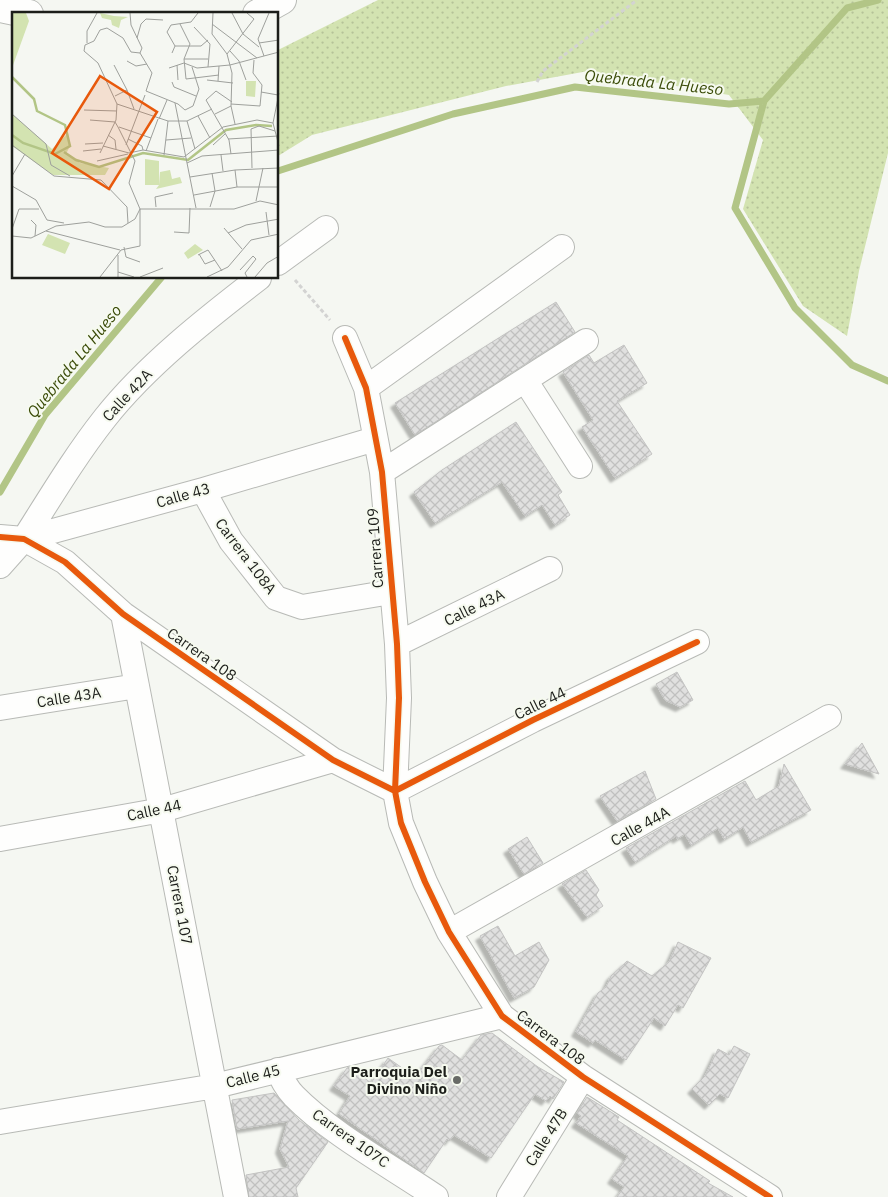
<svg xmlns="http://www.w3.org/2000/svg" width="888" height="1197" viewBox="0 0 888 1197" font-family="'IBM Plex Sans',sans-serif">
<defs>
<pattern id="grass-dots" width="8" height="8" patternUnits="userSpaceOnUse" patternTransform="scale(1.25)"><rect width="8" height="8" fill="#d3e3b1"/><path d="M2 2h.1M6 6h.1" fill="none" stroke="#b5c298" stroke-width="1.8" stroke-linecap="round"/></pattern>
<pattern id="building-cross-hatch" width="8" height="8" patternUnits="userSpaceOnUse" patternTransform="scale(1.25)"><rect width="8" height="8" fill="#e0e0df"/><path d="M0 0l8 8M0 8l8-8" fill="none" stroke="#c0c0bf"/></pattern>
<filter id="shadow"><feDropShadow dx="-4.5" dy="4.5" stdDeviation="1" flood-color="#0004"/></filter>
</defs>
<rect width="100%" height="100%" fill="#f5f7f2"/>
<path fill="url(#grass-dots)" d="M378,0h510v153l-29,118 -12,65 -44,-30 -60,-97 20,-69 -34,-45 -141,-24 -82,15 -194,49 -34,21v-106z"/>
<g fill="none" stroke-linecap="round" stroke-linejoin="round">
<path stroke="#b2c586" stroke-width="7" d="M764,101l-29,107 60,100 57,57 36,16
M278,171l175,-57 122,-27 154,17 35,-3 83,-93 31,-8
M0,492l45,-77 116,-137"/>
</g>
<path fill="url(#building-cross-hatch)" stroke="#c3c3c2" filter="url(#shadow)" d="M556,302l19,30 -160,103 -20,-32z
M624,345l23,38 -30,18 35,53 -37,24 -33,-51 11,-7 -30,-48 26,-17 5,8z
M516,422l46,70 -4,3 12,20 -15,10 -13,-20 -17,11 -23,-34 -67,41 -21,-31 28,-22z
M677,672l16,28 -13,7 -15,-7 -9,-16z
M862,743l17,31 -34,-10z
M784,764l27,46 -60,32 -8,-15 -19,12 -6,-11 -27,17 -6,-11 -8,5 -1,-3 -41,26 -9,-14 119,-67 11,19 23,-14z
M645,771l11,28 -39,22 -17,-25z
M527,837l16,26 -19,11 -16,-25z
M586,870l13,20 -3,5 7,11 -16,11 -25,-33z
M498,926l17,30 24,-14 10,18 -15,27 -20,11 -34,-62z
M678,942l33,16 -28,50 -5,-3 -13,21 -11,-8 -28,42 -31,-20 -2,3 -17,-11 22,-39 8,-6 5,-11 16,-15 25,15 17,-14z
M492,1033l46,34 26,15 -11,17 -3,-3 -4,5 -11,-7 -44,64 -37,-23 -5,6 -2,-2 -23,34 -85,-59 11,-18 -16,-10 13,-18 3,-1 21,16 17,-25 27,19 24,-31 3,-1 20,15 19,-25z
M734,1046l16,8 -22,44 -8,-4 -11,11 -17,-16 13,-13 13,-27 11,6z
M274,1093l25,27 29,22 -32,46 2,9h-49l-3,-22 43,-8 -9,-18 8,-28 -51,8 -5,-29z
M587,1097l32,20 -2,3 93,61 -2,2 25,14h-116l7,-10 -12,-8 16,-23 -52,-33 5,-7 -4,-3z"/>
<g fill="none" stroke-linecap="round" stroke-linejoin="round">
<defs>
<path id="minor" d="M278,263l48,-35
M345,338l21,50 16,84 15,172 2,54 -4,93 6,32 24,59 24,50 53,84 81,61 187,120
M525,380l55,86
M366,388l196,-141
M382,472l204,-131
M203,490l28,51 45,57 26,9 89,-15
M0,537l24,2 41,23 58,52 210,146 62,31 138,-71 164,-78
M24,539c26,-41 51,-83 81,-121 41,-52 102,-100 154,-140
M0,566l24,-27 179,-49 172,-51
M123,614l113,583
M397,644l153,-75
M0,708l137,-22
M0,839l162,-29 171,-50
M449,932l380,-215
M278,1070c4,9 8,18 16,26 36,37 98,71 142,101
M0,1122l215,-36 287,-70
M509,1197l74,-120"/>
<path id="tertiary" d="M0,8l29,6
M257,14l25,-14"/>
</defs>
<use href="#minor" stroke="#b8bab6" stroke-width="26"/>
<use href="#tertiary" stroke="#b8bab6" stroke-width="30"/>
<path stroke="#d3d3d2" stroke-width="3" stroke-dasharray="4 2.5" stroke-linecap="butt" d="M537,82l6,-11 94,-71
M295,280l35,40"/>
<use href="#minor" stroke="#fefefd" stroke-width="24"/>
<use href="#tertiary" stroke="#fefefd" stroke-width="28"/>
<defs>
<path id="cycleway" d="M345,338l21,50 16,84 15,172 2,54 -4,93 6,32 24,59 24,50 53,84 81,61 187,120
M0,537l24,2 41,23 58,52 210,146 62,31 138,-71 164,-78"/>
</defs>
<use href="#cycleway" stroke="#f6faef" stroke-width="9"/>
<use href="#cycleway" stroke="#e8590c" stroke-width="6"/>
</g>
<circle fill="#686a66" stroke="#f6faef" stroke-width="2" cx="457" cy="1080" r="5"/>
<g text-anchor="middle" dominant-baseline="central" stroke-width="4" stroke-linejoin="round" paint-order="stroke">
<g font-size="15" fill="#1c1e1a" stroke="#f6faef">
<text transform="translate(127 395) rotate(-47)">Calle 42A</text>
<text transform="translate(183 495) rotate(-16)">Calle 43</text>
<text transform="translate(375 548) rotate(-94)">Carrera 109</text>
<text transform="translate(246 556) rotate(53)">Carrera 108A</text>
<text transform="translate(474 607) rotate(-26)">Calle 43A</text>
<text transform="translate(202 654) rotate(35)">Carrera 108</text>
<text transform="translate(69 697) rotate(-9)">Calle 43A</text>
<text transform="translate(540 703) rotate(-26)">Calle 44</text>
<text transform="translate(154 810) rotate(-12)">Calle 44</text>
<text transform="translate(640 826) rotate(-29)">Calle 44A</text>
<text transform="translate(180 905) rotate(79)">Carrera 107</text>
<text transform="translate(551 1037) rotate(37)">Carrera 108</text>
<text transform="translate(253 1076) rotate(-14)">Calle 45</text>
<text transform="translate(546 1137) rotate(-58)">Calle 47B</text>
<text transform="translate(351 1138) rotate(35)">Carrera 107C</text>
</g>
<g font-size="15" font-weight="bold" fill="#1c1e1a" stroke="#f6faef" text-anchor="end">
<text x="447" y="1071">Parroquia Del<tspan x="447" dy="17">Divino Niño</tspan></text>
</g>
<g font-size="16" font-style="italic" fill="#3a4b08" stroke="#f6faef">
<text transform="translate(654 82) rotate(6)">Quebrada La Hueso</text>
<text transform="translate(74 361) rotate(-51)">Quebrada La Hueso</text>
</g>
</g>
<g transform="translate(12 12)">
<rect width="266" height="266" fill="#f5f7f2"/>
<path d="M0,1h14l3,8 -17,47zM88,1l14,3 14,1 -7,3 -2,8 -7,-3 -1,-5 -9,-2zM0,102l40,35 16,-16 2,13 -4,8 14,9 29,5 -4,7h-52l-41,-29z" fill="#d3e3b1"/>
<path d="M234,69h10l-1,16 -9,-1zM133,147l14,2v24l1,-13 10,-2 2,9 8,-2 2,6 -26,6 3,-4h-14zM36,222l22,9 -5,11 -23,-9zM183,232l8,6 -15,9 -4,-6z" fill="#d3e3b1"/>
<path fill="none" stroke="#b2c586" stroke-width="2.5" d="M0,65l22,22 3,12 28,14 5,21 -15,8 -32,-11 -11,-8M52,140l12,8 23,7 44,-14 45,7 38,-30 30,-5 16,1"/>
<path fill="none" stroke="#9ea09c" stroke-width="1" d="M118,1l1,12 11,23 -2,5M201,1l-1,21 15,20 5,19 -1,33 4,18M220,1l11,21 16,13M168,12l10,20 -6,15 2,20 33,-4M200,12l45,34M182,15l16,17 -2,23M125,26l4,-14 5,-5 17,1M75,31v-12l10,-18M247,31l20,-3M163,34l-8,-14 4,-7 20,-3 7,-9M218,39l9,10 7,19M128,41l12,20 -6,18 32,13 7,6 8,-4 6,-17 -7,-22M160,41l3,-7h26l7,-6M215,42l27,-35 -7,-6M252,44l-6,-17 11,-26M172,47h24M115,49l9,5 11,-2M102,53l13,25M165,53l1,15M157,56l15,-5 13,5 33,-3 49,-13M195,68l26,3M206,69l1,-15M160,70l2,5 22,9M249,80l17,3M267,81l-6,30 6,23M103,84l12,-6 7,19M163,91l21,105M105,92l51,17h19l25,-12M219,92l29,2 2,-21 -9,-12 1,-13M72,98l33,1M0,102l34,30 5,21 19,11M203,102l16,-8M186,104l12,22M147,107l8,-19M78,108l25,2 3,5 17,34 -6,22 11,26v37l-19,4 -21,27M175,109l8,28M107,115l32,11M96,123l7,5 1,9M116,127l14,7 1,4M216,127l50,-3M154,128l25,-2M73,132l18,-1M0,133l42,31 47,4 26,27 1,16M114,133l19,-50M201,133l12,-11M91,134l26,7 14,-3 41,7 39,-30 34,-7 16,3M71,139l18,-2M134,139l12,-32M88,141l16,-33 1,-16 -19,-41 -14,-12 1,-6 9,-4 6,-11 7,-2 16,10 8,14 9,1M219,142l-2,-14 -23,-40 10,-9 16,11M152,143l4,-34M209,143l2,16M85,149l31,-7M175,151l15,-7 77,-6M240,156l-1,-39 8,-3 16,5M223,158l2,17M0,164l13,-22M178,165l45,-7 44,-2M0,174l24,14 11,20 17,3M182,183l43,-8h42M244,189l7,-33M144,195l-1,-10 18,-4M198,195l5,-16 -3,-18M128,197h94l26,-8 19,4M254,200l3,23M19,208l5,5 -1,11M212,216l18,21M0,217l7,-20h20M34,219l74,19M162,220l15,1 1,-25M216,221l18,-8 33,-6M0,224l19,2 25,-12 33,-4 16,5h17l13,-8 5,-10M112,235l2,10 14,5M187,242l6,10 10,-4M186,243l10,-5 14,21M228,258l13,-14 3,3 -11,14 2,4M106,260l16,5M106,265v-22M128,265l23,-9M195,265l21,-10 23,-27 28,-6M243,265l12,-14 12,-7"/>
<path fill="#e8590c" fill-opacity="0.15" stroke="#e8590c" stroke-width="2.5" d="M88,64l57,36 -48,77 -57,-36z"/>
<rect width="266" height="266" fill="none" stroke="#1c1e1a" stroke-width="2.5"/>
</g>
</svg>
